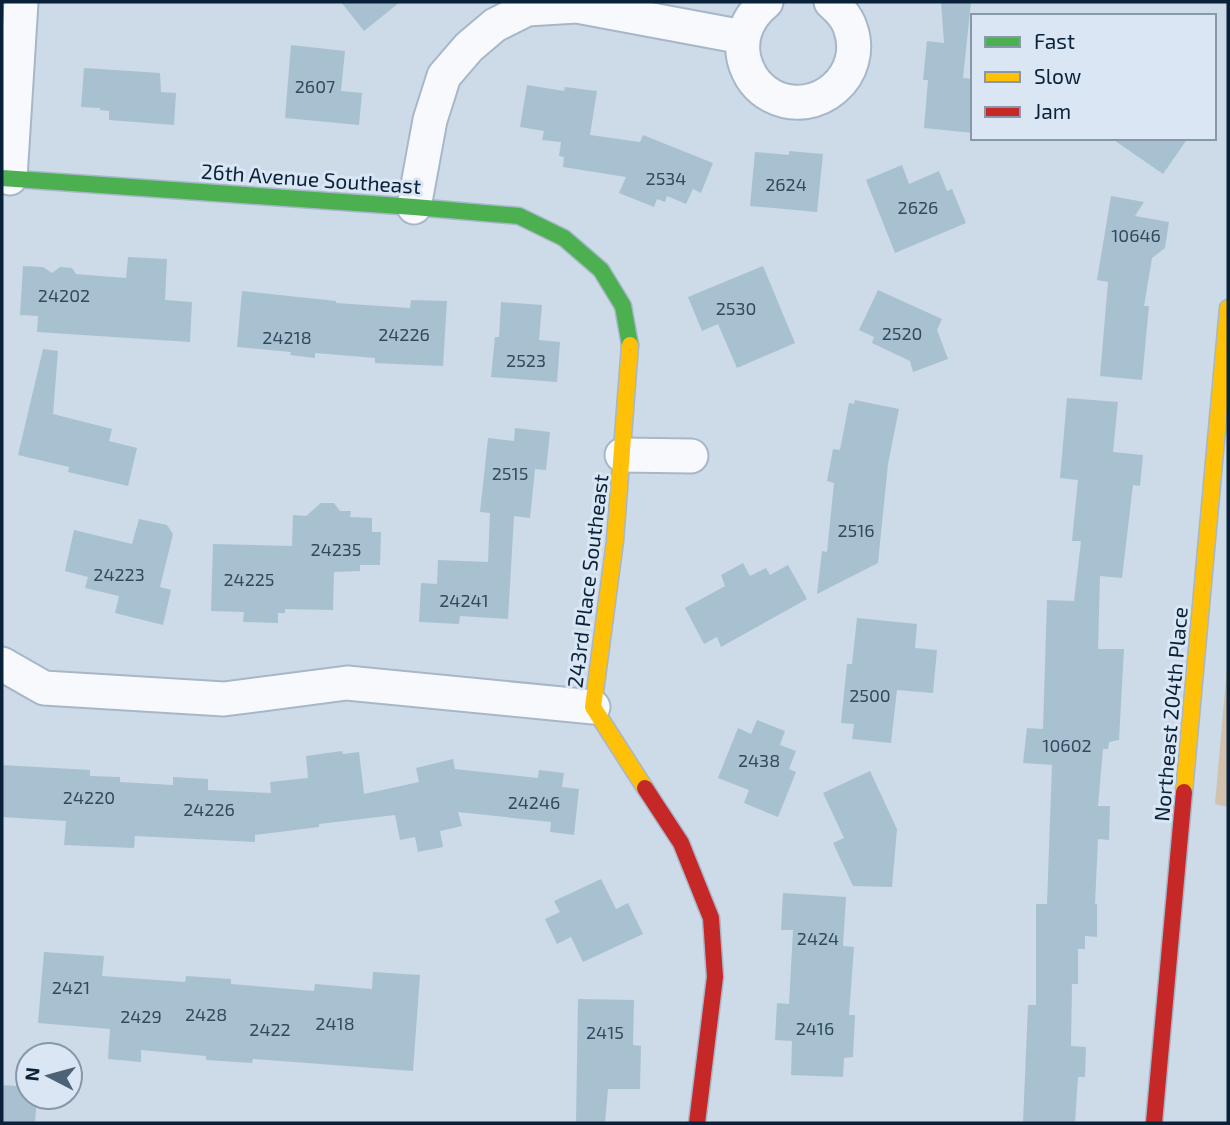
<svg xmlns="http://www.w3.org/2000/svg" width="1230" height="1125" viewBox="0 0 1230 1125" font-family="'Exo 2',sans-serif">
<rect width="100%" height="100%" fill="#cddae8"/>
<path fill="#d2c1ae" d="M1228,655v152l-13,-3z"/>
<path fill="#a8c1d0" d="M341,2h59l-36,29z
M941,2h30l-8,76 10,1v54l-49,-5 4,-48h-5l4,-39 17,2z
M291,45l54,6 -4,40 21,2 -3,32 -74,-7z
M84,68l76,5 1,19 15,1 -2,32 -65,-5v-9l-9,-1v-2l-19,-1z
M527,85l37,6 1,-4 32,4 -7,44 50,7 3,-7 70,28 -12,30 -8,-4 -7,15 -19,-8 -2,6 -8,-3 -3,8 -35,-14 7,-16 -63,-10 1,-10 -5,-1 2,-14 -19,-2 2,-9 -24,-4z
M1111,138h77l-25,36z
M789,151l34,3 -6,58 -67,-6 5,-54 34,3z
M902,165l7,19 30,-13 8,20 5,-2 14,34 -71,30 -29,-73z
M1111,196l33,6 -9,14 34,6 -4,26 -13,10 -8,48h5l-7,74 -42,-4 8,-94 -11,-2z
M128,257l39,2 -2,41 27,2 -2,40 -153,-10 1,-16 -18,-1 3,-49 20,1 9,6 8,-6 12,1 4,6 50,4z
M763,266l32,77 -58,25 -19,-44 -16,7 -14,-34z
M878,290l64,29 -5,11 11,29 -35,13 -3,-11 -38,-18 2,-6 -15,-7z
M242,291l94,10v2l74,5 1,-8 36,1 -4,65 -68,-3v-5l-60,-5v5l-25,-3 1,-3 -54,-5z
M501,302l41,3 -3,35 21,2 -3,40 -66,-5 4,-40h4z
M43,349l15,2 -5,63 59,15 -3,12 28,7 -9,38 -60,-14 1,-5 -51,-12z
M1067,398l51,4 -5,50 30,3 -3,31 -7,-1 -11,93 -22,-2 -2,73h26l-5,91 -10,2 -1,7h-5l-5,57h12l-1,34 -11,-1 -3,65h2v33l-12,-1v13h-7v35h-6l-1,62 15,1 -1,30h-7l-3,46h-52l5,-118h8v-101h11l5,-139 -29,-2 4,-35 16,1 4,-129 27,1 7,-60h-9l6,-61 -18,-2z
M855,400l44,9 -11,55 -10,99 -61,31 5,-43 5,1 7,-69 -7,-2 6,-32 7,1 9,-47 5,1z
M515,428l35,4 -4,38 -11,-1 -5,49 -16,-2 -6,103 -48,-3 -1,8 -40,-2 2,-39 16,1 1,-24 50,2 2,-49 -10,-1 8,-74 26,3z
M321,503h13l6,8h11l-1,6 22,1v14h9l-1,33h-20v6l-26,1 -1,38 -48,-1v4h-7v10l-35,-1 1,-10 -33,-1 2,-67 79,2 1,-31 13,1z
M139,519l28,6 6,9 -13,53 11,3 -8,35 -48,-12 4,-17 -34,-8 3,-11 -23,-6 9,-41 58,14z
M743,563l7,13 16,-8 4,7 18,-10 19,34 -86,48 -4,-10 -13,7 -19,-36 40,-22 -4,-11z
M857,618l60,6 -2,24 22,2 -4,43 -36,-3 -6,53 -39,-4 2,-15 -13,-1 6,-59h5z
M757,720l28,11 -5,14 16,6 -7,18 7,3 -18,45 -34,-14 5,-13 -31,-12 20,-50 13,6z
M342,751l1,3 16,-2 5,42 55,-12 -3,-14 37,-9 2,10 83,9 1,-8 25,3 -2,14 17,2 -5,46 -24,-3 1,-10 -93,-10 4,14 -22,5 3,16 -25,5 -3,-15 -15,3 -5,-25 -76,9v3l-64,8v7l-120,-6 -1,12 -70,-3 2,-24 -64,-4v-52l88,5v6l30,1v5l53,3v-8l35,2v11l63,3 -1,-11 38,-4 -2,-22z
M870,771l27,58 -5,58 -39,-1 -20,-43 11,-5 -21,-45z
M601,879l15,30 12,-6 15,31 -60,28 -12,-25 -14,7 -12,-25 15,-7 -6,-11z
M783,893l63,4 -3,49 11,1 -5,68h6l-2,42 -9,1 -1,19 -52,-2 1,-34 -17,-1 2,-37 12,1 4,-74h-12z
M44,952l60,4 -2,20 83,6 1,-6 45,3v5l83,7 1,-7 57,5 1,-17 47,3 -7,96 -160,-12 -1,4 -46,-3v-4l-65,-6v12l-33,-3 2,-30 -72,-6z
M578,999l56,1 -1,45 8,1 -1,43h-32l-3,34h-29z
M2,1085l26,2v10h9l-2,26h-33z"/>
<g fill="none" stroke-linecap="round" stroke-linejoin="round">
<defs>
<path id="street" d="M766,2c-17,14 -27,34 -22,57 4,16 13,29 28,37 45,23 96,-21 78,-69 -3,-10 -11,-18 -19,-25
M10,178l11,-176
M414,207l16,-87 14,-44 25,-29 26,-22 32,-16 50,-3 166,31
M622,455l69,1
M2,664l42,24 180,11 123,-16 246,24"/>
<path id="fast" d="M2,178l412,29 105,9 45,22 37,32 22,36 7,39"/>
<path id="slow" d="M630,345l-15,196 -22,166 52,81
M1184,792l44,-484"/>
<path id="jam" d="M645,788l36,55 30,75 4,59 -18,146
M1154,1123l30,-331"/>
</defs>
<use href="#street" stroke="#a6b7ca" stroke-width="37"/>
<use href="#fast" stroke="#a6b7ca" stroke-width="19"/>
<use href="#slow" stroke="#a6b7ca" stroke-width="19"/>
<use href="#jam" stroke="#a6b7ca" stroke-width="19"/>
<use href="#street" stroke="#f8f9fc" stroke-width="33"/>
<use href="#fast" stroke="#4caf50" stroke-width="16"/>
<use href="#slow" stroke="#ffc107" stroke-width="16"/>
<use href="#jam" stroke="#c62828" stroke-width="16"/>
</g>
<g text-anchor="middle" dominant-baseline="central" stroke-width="6" stroke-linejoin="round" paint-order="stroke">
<g font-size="18" fill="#314a60">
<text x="315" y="86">2607</text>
<text x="666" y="178">2534</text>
<text x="786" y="184">2624</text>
<text x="918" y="207">2626</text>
<text x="1136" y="235">10646</text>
<text x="64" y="295">24202</text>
<text x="736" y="308">2530</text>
<text x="902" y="333">2520</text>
<text x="404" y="334">24226</text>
<text x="287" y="337">24218</text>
<text x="526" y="360">2523</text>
<text x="510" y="473">2515</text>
<text x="856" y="530">2516</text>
<text x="336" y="549">24235</text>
<text x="119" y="574">24223</text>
<text x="249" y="579">24225</text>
<text x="464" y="600">24241</text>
<text x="870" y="695">2500</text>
<text x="1067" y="745">10602</text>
<text x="759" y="760">2438</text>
<text x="89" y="797">24220</text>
<text x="534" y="802">24246</text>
<text x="209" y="809">24226</text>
<text x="818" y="938">2424</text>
<text x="71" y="987">2421</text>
<text x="206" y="1014">2428</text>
<text x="141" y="1016">2429</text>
<text x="335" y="1023">2418</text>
<text x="815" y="1028">2416</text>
<text x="270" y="1029">2422</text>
<text x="605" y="1032">2415</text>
</g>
<g font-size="21" fill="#09223a" stroke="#dae6f3">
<text transform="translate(311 178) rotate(4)">26th Avenue Southeast</text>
<text transform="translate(587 581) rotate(-83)">243rd Place Southeast</text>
<text transform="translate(1170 714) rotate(-85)">Northeast 204th Place</text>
</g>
</g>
<rect width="1230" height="1125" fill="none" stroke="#09223a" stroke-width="7"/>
<rect x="971" y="14" width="245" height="126" fill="#dae6f3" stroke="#8698a9" stroke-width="2"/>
<rect x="985" y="37" width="35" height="10" fill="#4caf50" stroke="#8698a9" stroke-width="2"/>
<text x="1034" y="49" font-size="21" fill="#09223a">Fast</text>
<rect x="985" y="72" width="35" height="10" fill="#ffc107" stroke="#8698a9" stroke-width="2"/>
<text x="1034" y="84" font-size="21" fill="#09223a">Slow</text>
<rect x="985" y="107" width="35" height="10" fill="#c62828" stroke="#8698a9" stroke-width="2"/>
<text x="1034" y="119" font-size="21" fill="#09223a">Jam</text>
<g transform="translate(49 1076) rotate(276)"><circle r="33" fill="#dae6f3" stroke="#8698a9" stroke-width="2"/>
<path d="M0-5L12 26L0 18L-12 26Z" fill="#4e6277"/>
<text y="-10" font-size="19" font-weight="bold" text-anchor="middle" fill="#09223a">N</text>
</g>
</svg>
